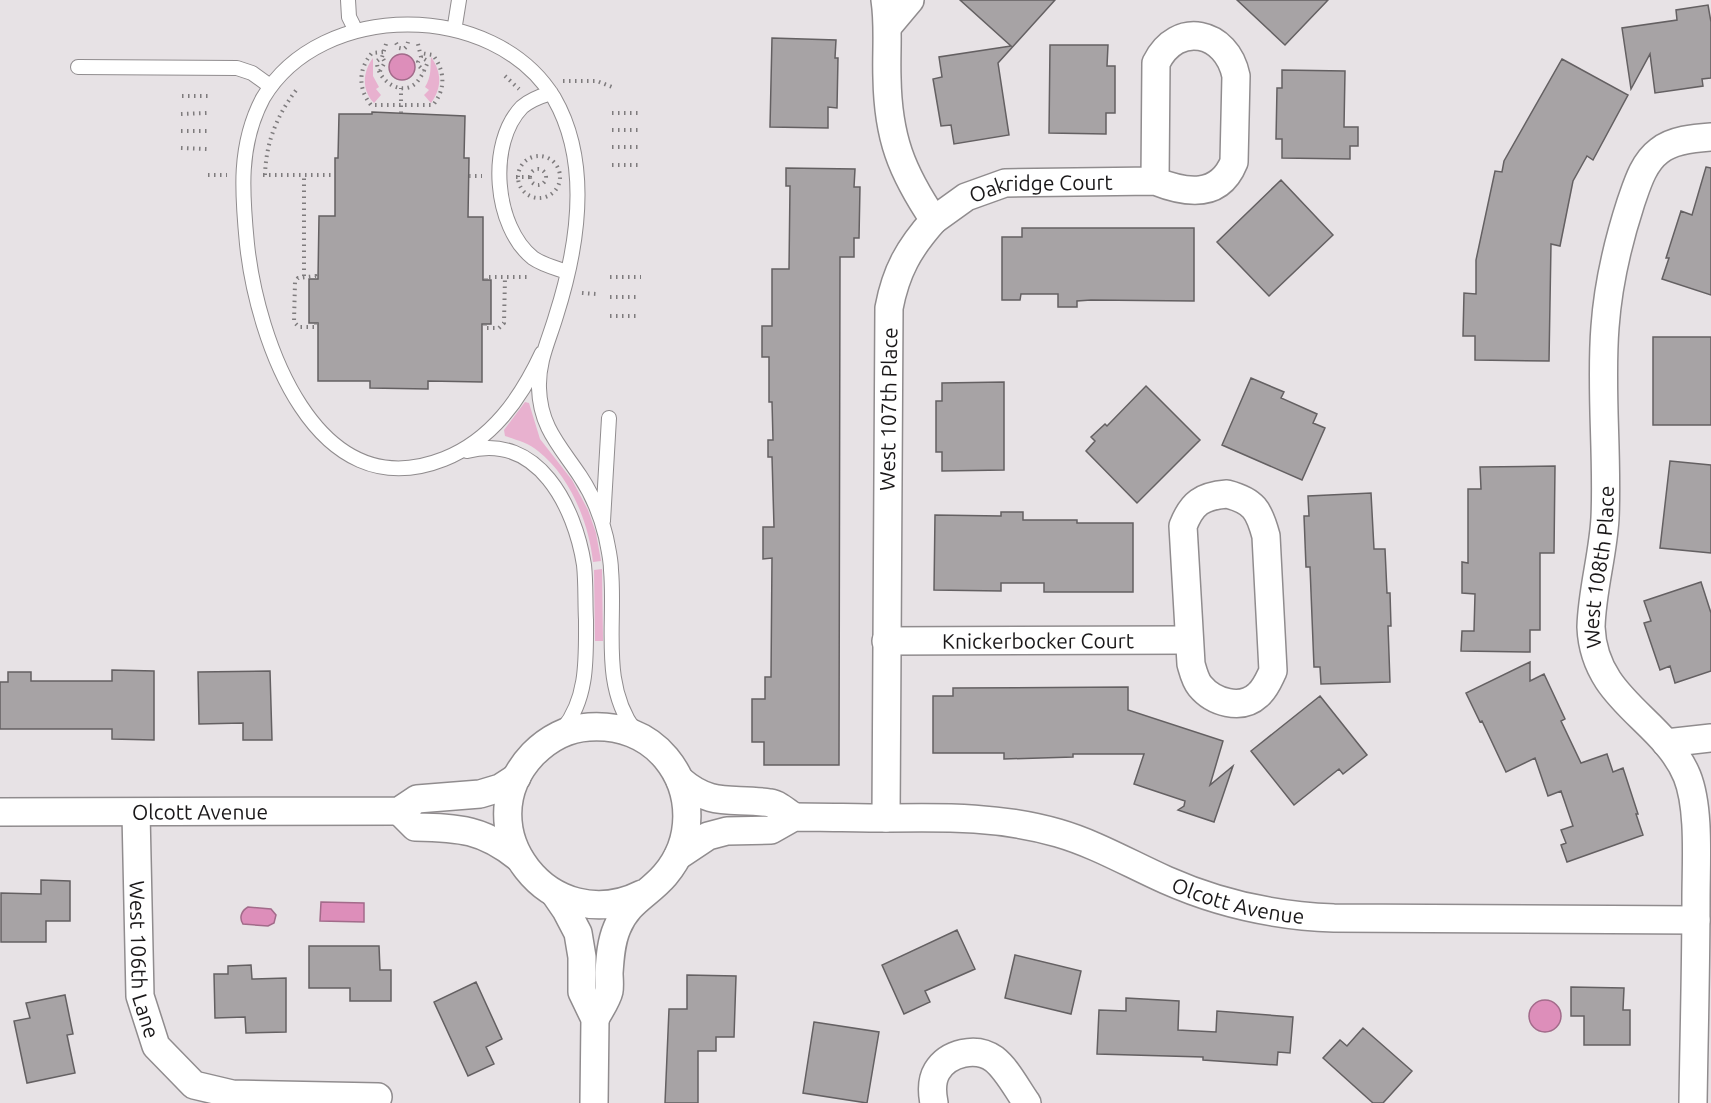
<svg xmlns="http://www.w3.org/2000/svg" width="1711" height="1103" viewBox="0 0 1711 1103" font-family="Ubuntu,sans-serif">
<rect width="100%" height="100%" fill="#e7e2e5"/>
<path fill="#e8b1cf" d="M431,57c11,15 11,31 0,46l-7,-8 5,-5 -4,-3c7,-11 5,-20 6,-30z
M373,58v18l6,11 -3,2 5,6 -7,8c-13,-13 -11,-32 -1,-45z
M525,402l4,1 11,36 32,41 16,30 8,23 5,28 -8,1c-4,-39 -23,-86 -55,-111 -9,-8 -22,-11 -33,-15l-1,-6z
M602,569l1,72h-8l-1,-71z"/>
<path fill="#dd8eba" stroke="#a26b8a" stroke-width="1.5" d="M389 67a13 13 0 1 1 26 0a13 13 0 1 1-26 0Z
M321,902l43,1v19l-44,-1z
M248,907l23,2 5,6 -2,8 -6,3 -25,-2c-4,-6 -2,-13 5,-17z
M1529 1016a16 16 0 1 1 32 0a16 16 0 1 1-32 0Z"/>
<path fill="#a7a3a5" stroke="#646062" stroke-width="1.5" d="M960,0h95l-57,63 11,72 -55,9 -3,-19 -10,1 -8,-47 9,-2 -3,-20 72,-11z
M1237,0h91l-43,45z
M1708,5l3,17v56l-9,1 1,7 -48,7 -5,-39 -19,35 -9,-61 55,-8 -1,-10z
M772,38l64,2 -1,18h3l-1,50 -9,-1v21l-58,-1z
M1050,45h58l-1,21h8v47h-9v21l-57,-1z
M1562,59l66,36 -35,65 -6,-4 -14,25 -13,65 -9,-2 -2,117 -74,-1v-24h-12l1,-43 12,1v-34l19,-89 7,1 2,-11z
M1282,70l63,1 -1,56h14v19h-8v13l-68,-1v-19h-6l1,-51h5z
M372,112l93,4 -1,42h5l-1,59h15v63h8v44h-9v58l-54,-1v8l-58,-1v-7h-52v-58h-9v-44h9l1,-63h16v-58h3l1,-44h33z
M1706,167l5,1v127l-49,-16 7,-21h-3l15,-47 11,4z
M786,168l69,1 -1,18h6l-1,51h-5v19h-14l-1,508h-75v-23h-12v-43h13v-22h6l1,-119 -9,1v-32h11l-2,-70h-4v-17h5l-1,-38h-3v-45h-7v-31h10v-57h17l1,-83h-4z
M1281,180l52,55 -64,61 -52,-54z
M1022,228h172v73l-103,-1 -14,1v6h-19v-13h-37l-1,6h-18v-63h20z
M1653,337h58v88h-58z
M1251,378l33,14 -3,6 36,16 -4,9 12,5 -23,52 -80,-35z
M1004,382v88l-62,1v-19h-6v-51h6v-18z
M1146,386l54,54 -63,63 -51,-52 9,-10 -4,-4 14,-13 2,2z
M1670,461l41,4v88l-51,-5z
M1555,466l-1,87h-14v77h-10v22l-69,-1 1,-20h12l1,-37 -13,-1v-31l6,1v-74h13l-1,-22z
M1371,493l3,56h11l2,44h3l1,33h-3l2,56 -69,2 -1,-17h-6l-4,-100h-4l-2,-51h5l-1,-20z
M1001,512h22v8h54v3h56v69h-89v-9h-43v8l-67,-1 1,-75 66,1z
M1701,582l10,31v58l-36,12 -5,-17 -10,4 -16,-47 7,-2 -7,-20z
M1530,662v19l14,-7 21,45 -4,2 20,42 26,-9 6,18 10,-4 15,46h-2l7,21 -76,27 -6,-17 5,-2 -5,-13 12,-4 -12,-35 -13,5 -13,-38 -29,14 -24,-51 -2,1 -14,-29z
M112,670l42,1v69l-42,-1v-10h-112v-47h8v-10h23v9h81z
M270,671l2,69h-29v-17l-44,1 -1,-52z
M1128,687v23l95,31 -13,44 23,-19 -19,56 -36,-12 6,-4 1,-5 -51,-17 10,-30h-71v3l-69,2v-6h-71v-57h20v-8z
M1320,696l47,59 -24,19 -4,-5 -45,36 -43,-54z
M41,880l29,1v40h-24v21h-45v-49l40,1z
M957,930l18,39 -50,22 5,11 -26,12 -22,-49z
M309,946h70l1,24h11v31h-41v-13h-41z
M1015,955l66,16 -10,43 -66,-16z
M251,965l1,14 34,-1v54l-40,1 -1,-16 -30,1 -1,-44h14v-8z
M687,975l49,1 -2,61h-18v14h-18v52h-33l4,-94h18z
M476,982l26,57 -16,8 8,17 -26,12 -34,-74z
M1571,987l53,1 -1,22h7v35h-46v-29h-13z
M65,995l8,39 -6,1 8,38 -48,10 -13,-62 16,-3 -4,-15z
M1126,998l53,3 -1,29 38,2 1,-21 76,6 -3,36 -12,-1 -1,13 -74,-5v-3l-106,-3 2,-44 27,1z
M814,1022l65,10 -12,71 -64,-10z
M1363,1028l49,43 -29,32h-10l-50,-45 17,-18 7,6z"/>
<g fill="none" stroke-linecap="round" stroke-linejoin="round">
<defs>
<path id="lane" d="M348,0l1,17 4,8
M455,25l4,-25
M78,67l159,1 15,5 18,13
M551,93c-10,3 -21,7 -29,14 -35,36 -28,120 11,151 10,7 23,10 34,14
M542,353c-21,45 -50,87 -98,106 -129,51 -187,-120 -197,-215 -5,-51 -9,-99 16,-146 58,-98 231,-98 291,0 38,66 24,149 2,218 -7,24 -18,45 -17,72 1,39 21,58 41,88 12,18 21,40 26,61 2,11 5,22 5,33 5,54 -11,114 24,161
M467,451c71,-19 108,56 117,114 2,18 1,37 2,55 0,38 2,78 -23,109
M603,521l6,-103"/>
<g id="street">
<path d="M885,0c4,26 1,52 2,78 1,59 14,93 47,142 -25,28 -38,51 -45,88l-3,510"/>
<path d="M889,25l21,-25"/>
<path id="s1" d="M934,220l32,-23 39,-14 150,-2c30,12 64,18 79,-19l2,-86c-9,-45 -59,-56 -80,-13l-1,118"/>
<path d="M1227,494c27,7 32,16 39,42l7,135c-4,8 -7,17 -15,24 -17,16 -45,7 -58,-9 -5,-6 -7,-15 -9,-22l-8,-138c9,-23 19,-30 44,-32z"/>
<path id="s2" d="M886,641l303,-1"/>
<path d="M1666,743l45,-5"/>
<path d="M680,780c32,28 52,17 90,23 8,1 17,9 24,14"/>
<path d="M399,811l16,16c45,1 68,2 104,31"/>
<path id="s3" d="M0,812l399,-1 18,-12 63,-5 20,-6 17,-11"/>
<path id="s4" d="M136,813l4,183 16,50 38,39 38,9 146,3"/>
<path id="s5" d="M678,856l30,-20 19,-5 44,-1 23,-13c32,0 64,1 96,1 57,-1 113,-1 168,15 38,11 72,31 108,47 54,24 110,36 168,38l362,2"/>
<path d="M555,894l11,16 12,23 4,24v35l13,27 -1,84"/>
<path d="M595,1019c4,-8 12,-19 14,-28 1,-5 0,-13 0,-18 1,-15 2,-31 8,-45 11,-27 31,-33 48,-53 29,-34 29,-83 1,-117 -19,-23 -47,-33 -77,-31 -21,1 -41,12 -56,27 -70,74 18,186 109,140"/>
<path d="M934,1103c-2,-10 -3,-22 3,-32 11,-18 39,-25 57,-12 13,10 23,30 33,44"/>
<path id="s6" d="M1693,1103c1,-68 3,-137 3,-205 0,-35 4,-90 -9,-122 -24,-58 -93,-75 -96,-149 1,-37 12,-72 14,-109 3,-63 -5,-128 0,-191 3,-42 13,-85 26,-125 6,-17 12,-39 28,-51 13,-11 36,-13 52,-14"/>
</g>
</defs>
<use href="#lane" stroke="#908c8e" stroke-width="16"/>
<use href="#street" stroke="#908c8e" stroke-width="30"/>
<path stroke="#7e7b7d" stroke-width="4" stroke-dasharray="1.5 4.5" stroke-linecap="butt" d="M396,43l3,5 5,1 3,-3 1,-4
M386,44l-4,13 -5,4c-1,15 17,32 33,26 9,-4 13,-14 17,-23l-1,-4 -5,-3
M418,44l3,13 -3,5 1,4 5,5
M383,52l-11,1c-14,16 -14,36 -1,52h62c13,-16 12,-34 0,-50l-13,-2
M380,71l5,-9 -3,-5
M505,76l14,13
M563,81h34l15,6
M182,96h26
M401,113v-25
M612,113h28
M181,114l27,-1
M612,130h27
M181,131h27
M612,147h27
M181,148l27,1
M518 177a21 21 0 1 1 42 0a21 21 0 1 1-42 0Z
M612,165h28
M530 177a8 8 0 1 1 16 0a8 8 0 1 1-16 0Z
M208,175h19
M263,175h72
M265,175c1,-33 12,-60 32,-86
M469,176h13
M516,177h14
M304,276v-101
M610,277h31
M486,280v-3h42
M582,293l14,1
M610,297h30
M610,316h30
M316,323v4h-17l-5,-5 1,-40 3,-4 18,-2v3
M485,324v4h14l5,-5 1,-46"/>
<use href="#lane" stroke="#fff" stroke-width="14"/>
<use href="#street" stroke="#fff" stroke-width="27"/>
</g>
<g text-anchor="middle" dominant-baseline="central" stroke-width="6" stroke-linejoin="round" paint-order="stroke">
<g font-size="21" fill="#1a1819" stroke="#fff">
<text stroke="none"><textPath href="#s1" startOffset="116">Oakridge Court</textPath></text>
<text transform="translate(888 409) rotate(-89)">West 107th Place</text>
<text stroke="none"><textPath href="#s6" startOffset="570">West 108th Place</textPath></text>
<text stroke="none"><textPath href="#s2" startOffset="152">Knickerbocker Court</textPath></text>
<text stroke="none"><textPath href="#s3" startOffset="200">Olcott Avenue</textPath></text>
<text stroke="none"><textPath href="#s5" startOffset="585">Olcott Avenue</textPath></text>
<text stroke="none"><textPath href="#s4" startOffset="147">West 106th Lane</textPath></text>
</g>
</g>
</svg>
